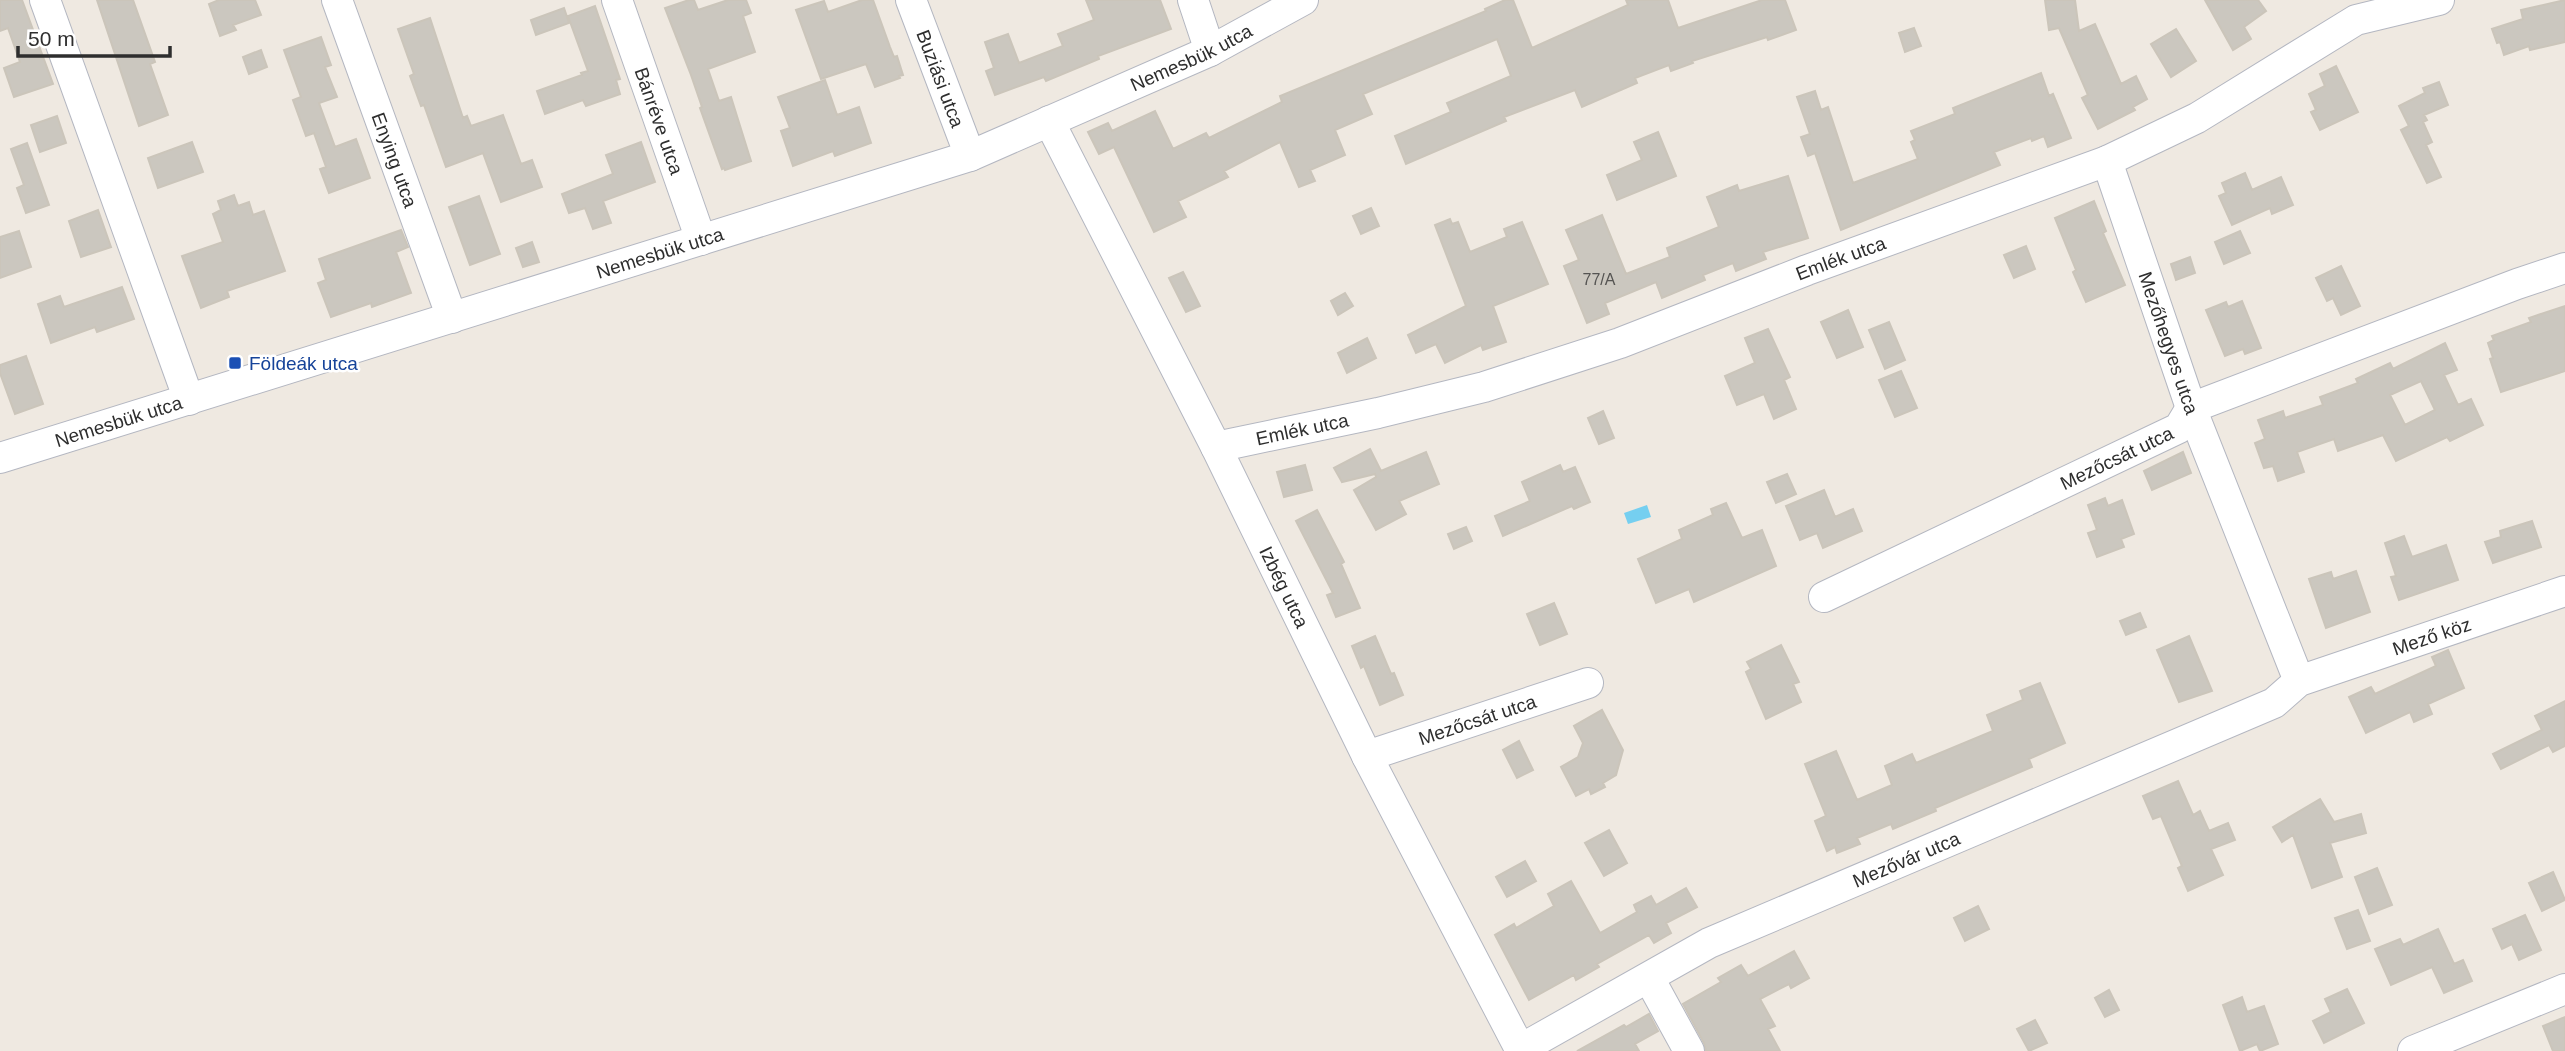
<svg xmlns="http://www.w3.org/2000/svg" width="2565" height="1051" viewBox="0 0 2565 1051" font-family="Helvetica,sans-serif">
<rect width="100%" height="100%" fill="#efe9e1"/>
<path fill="#75cff0" d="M1647,505l4,12 -23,7 -4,-11z"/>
<path fill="#cbc7bf" stroke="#cbc5ba" stroke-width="2" fill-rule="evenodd" d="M0,0h22l31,84 -39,13 -10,-29 16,-6 -12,-34 -8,3z
M97,0h36l22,62 -5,2 18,51 -29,11z
M219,0h36l6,15 -28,10 3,5 -16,6 -11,-32z
M689,0h5l4,10 30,-10h18l5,13 -8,3 12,36 -47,17 11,32 12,-4 20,64 -26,9 -1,-2 -2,1 -22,-61 2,-1 -11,-32 -26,-67z
M862,0h11l17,47 4,10 3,-1 6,19 -4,1 1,2 -25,9 -9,-23 -45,15 -25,-69 28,-9 4,11z
M1086,0h74l11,29 -73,27 1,3 -53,22 -2,-4 -49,18 -9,-24 8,-3 -9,-26 23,-8 11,29 44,-17 -5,-12 36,-14z
M1505,0h8l19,48 96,-43 -2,-5h42l10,28 84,-28h23l11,30 -28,10 -1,-3 -75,24 1,2 -22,8 -2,-6 -34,13 2,5 -55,24 -7,-17 -71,27 2,4 -100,43 -11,-28 56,-24 -4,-9 64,-27 -14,-37 -134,55 9,20 -37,16 10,25 -35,15 5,11 -16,6 -19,-45 -56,29 4,6 -50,24 8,16 -32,15 -40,-85 -15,7 -11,-22 20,-9 4,8 43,-20 18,38 33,-16 3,5 73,-36 -2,-6 206,-85 -1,-2z
M2045,0h30l4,31 16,-7 26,60 15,-8 11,23 -14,8 2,3 -37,19 -16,-31 6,-3 -29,-67 -10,2z
M2205,0h53l8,11 -22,16 7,12 -18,11z
M2565,0v42l-35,8 -1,-4 -25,9 -4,-13 -3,1 -5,-14 31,-10 -2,-9z
M595,6l25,73 -4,1 4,14 -34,12 -3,-6 -38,14 -8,-23 45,-16 -1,-2 7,-2 -20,-55z
M564,8l5,15 -33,12 -5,-15z
M430,18l33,100 4,-2 4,10 32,-11 18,49 11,-4 10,27 -41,15 -18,-49 -37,14 -22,-62 -3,1 -11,-30 4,-2 -16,-45z
M1914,28l7,18 -16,6 -6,-19z
M2176,29l20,32 -25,16 -20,-33z
M321,37l10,28 -6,2 12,30 -18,6 16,44 21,-8 14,39 -41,15 -9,-24 6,-2 -12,-34 -8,3 -13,-36 8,-3 -17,-47z
M261,50l6,17 -18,7 -6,-17z
M2336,66l22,46 -38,18 -9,-18 5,-2 -7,-16 16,-8 -5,-12z
M2041,73l8,23 4,-2 18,44 -23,9 -4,-11 -12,5 -1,-3 -37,14 6,13 -159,65 -26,-77 -7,3 -7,-19 9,-3 -13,-37 18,-6 6,19 7,-3 25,76 65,-24 -7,-17 4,-2 -4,-9 44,-17 -2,-6z
M825,80l12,35 22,-8 12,36 -36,13 -2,-5 -40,15 -12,-35 9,-3 -12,-31z
M2439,82l9,23 -24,10 3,5 -4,2 9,20 -6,3 15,32 -14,6 -26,-53 8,-4 -10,-20 26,-13 -2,-5z
M57,116l9,27 -26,9 -9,-27z
M1658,132l18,44 -59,24 -10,-25 35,-15 -8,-18z
M192,142l11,30 -45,16 -10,-30z
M641,142l14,40 -52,19 8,22 -18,6 -8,-21 -16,5 -7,-19 51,-20 -7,-19z
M27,143l22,62 -23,8 -9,-25 7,-3 -13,-36z
M2245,173l7,17 29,-13 12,28 -21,9 -2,-6 -38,17 -13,-29 7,-3 -4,-10z
M1788,176l20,62 -45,14 3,7 -30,12 -3,-8 -30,12 2,5 -43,18 -6,-16 -51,21 4,11 -22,9 -23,-57 15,-6 -13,-30 36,-15 24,59 44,-17 -3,-9 52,-21 -12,-30 30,-12 2,6z
M234,195l4,11 11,-4 4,13 11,-4 21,60 -58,20 2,6 -28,11 -19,-52 41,-14 -10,-28 8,-4 -3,-9z
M479,196l21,58 -30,11 -21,-58z
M2094,201l12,30 -3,2 22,52 -39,17 -13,-30 3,-2 -21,-52z
M1371,208l8,18 -18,8 -8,-18z
M98,210l13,37 -30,10 -12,-36z
M1450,219l2,5 6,-2 12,30 37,-15 -3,-8 18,-7 26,62 -55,22 13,36 -23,8 -2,-5 -36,18 -9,-19 -20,9 -8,-18 58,-29 -31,-81z
M401,230l7,17 -12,5 15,41 -39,14 -1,-4 -40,14 -13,-34 8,-3 -7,-21z
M19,231l12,36 -31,11v-41z
M2240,231l10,22 -26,11 -9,-22z
M532,242l7,20 -16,5 -7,-19z
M2026,246l9,23 -21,9 -10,-23z
M2190,257l5,16 -19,7 -5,-16z
M2341,266l19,40 -19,9 -8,-17 -6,3 -11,-23z
M1183,272l17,34 -14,6 -17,-34z
M122,287l12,32 -37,13 -2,-5 -44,16 -13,-39 22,-8 4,11z
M1345,293l8,13 -15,9 -7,-14z
M2242,301l19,47 -16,6 -2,-5 -18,7 -19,-46 20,-8 2,5z
M2565,306v65l-64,21 -11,-33 3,-1 -5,-15 6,-3 -2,-4 39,-14 -2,-4z
M1848,310l15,37 -26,11 -16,-36z
M1889,322l16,38 -20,9 -16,-39z
M1768,329l22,48 -6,3 12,29 -22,10 -10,-25 -27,11 -12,-29 30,-13 -10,-25z
M1367,338l9,20 -29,15 -9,-20z
M2445,343l12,27 -13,5 14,30 13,-6 12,26 -33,16 -3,-4 -51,24 -13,-26 -45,16 -4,-12 -37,13 7,20 -26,9 -5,-15 -9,2 -9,-25 10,-4 -7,-19 25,-9 2,7 38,-13 -3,-8 38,-14 -2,-4 34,-16 3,6zM2421,381l14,29 -30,15 -15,-30z
M26,356l17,48 -28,10 -15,-41v-8z
M1901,371l16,37 -22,9 -16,-37z
M1603,411l11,27 -15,6 -11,-26z
M1370,449l11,22 45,-19 13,32 -40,17 7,13 -30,16 -22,-40 22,-13 -1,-3 -33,8 -8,-14z
M2183,452l8,21 -39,17 -8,-19z
M1305,465l7,25 -28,7 -7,-25z
M1560,465l3,7 12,-5 15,35 -16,7 -2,-3 -69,30 -8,-20 35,-15 -8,-19z
M1787,474l9,20 -20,9 -9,-21z
M1824,490l11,27 18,-8 9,22 -39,17 -6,-15 -17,7 -14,-34z
M2105,498l3,8 14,-6 12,34 -13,5 3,8 -27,10 -9,-24 9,-3 -9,-25z
M1726,503l16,35 20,-8 14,36 -82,36 -5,-13 -33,14 -18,-44 44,-20 -3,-9 34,-15 -2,-6z
M1317,510l27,52 -3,2 19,44 -24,9 -9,-22 6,-2 -37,-72z
M2532,521l9,26 -48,16 -8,-21 16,-5 -1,-6z
M1466,527l6,14 -18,8 -6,-15z
M2404,536l8,21 34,-12 12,35 -59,20 -8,-23 5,-1 -11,-33z
M2356,571l14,41 -44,16 -17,-49 22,-7 2,7z
M1554,603l13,31 -27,11 -13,-31z
M2140,613l6,14 -20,8 -6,-14z
M1375,636l16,38 3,-1 9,22 -23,10 -16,-39 -3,2 -9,-22z
M2189,636l23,55 -33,11 -22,-52z
M1781,645l18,37 -6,2 8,18 -35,17 -20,-47 5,-3 -4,-7z
M2448,650l16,38 -36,16 4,10 -18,8 -4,-10 -44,21 -17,-36 22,-10 4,7 61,-28 -4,-9z
M2040,683l25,60 -36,16 3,8 -97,41 1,3 -43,18 -2,-5 -34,14 3,6 -23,9 -2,-6 -8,4 -12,-30 11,-5 -21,-52 31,-13 21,49 35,-15 -7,-19 27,-12 4,9 77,-32 -6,-16 36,-15 -3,-9z
M2565,701v45l-12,6 -4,-7 -48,24 -8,-15 49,-24 -7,-14z
M1602,710l21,40 -7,25 -13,8 2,4 -14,7 -2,-5 -13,7 -15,-29 17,-10 5,-14 -9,-17z
M1519,741l14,29 -16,8 -14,-28z
M2178,781l15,34 7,-4 9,20 19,-8 7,17 -24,9 12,26 -35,16 -10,-23 4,-2 -21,-50 -8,3 -10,-23z
M2320,799l14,23 27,-8 5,19 -36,10 12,34 -30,11 -19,-53 -11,7 -9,-15z
M1609,830l18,33 -23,13 -19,-33z
M1525,861l11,20 -29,16 -11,-20z
M2377,868l15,37 -23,9 -14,-37z
M2553,872l12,28 -23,11 -13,-28z
M1571,881l29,52 37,-21 -3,-7 17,-9 5,9 30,-17 11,19 -31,16 5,10 -17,10 -5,-8 -52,29 2,3 -23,13 -2,-5 -45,25 -34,-65 19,-11 2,4 38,-22 -6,-12z
M1978,906l11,23 -24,12 -11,-23z
M2358,910l12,31 -23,8 -12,-31z
M2525,915l16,35 -22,10 -7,-16 -10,5 -9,-20z
M2438,929l16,35 9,-4 9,21 -28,12 -12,-26 -41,18 -16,-36 25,-10 3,6z
M1794,951l15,27 -18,10 -2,-4 -29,15 15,27 -7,3 12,22h-74l-2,-8 -21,-39 38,-22 -3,-4 23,-13 7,11z
M2347,989l17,34 -40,20 -11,-22 18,-9 -6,-13z
M2109,990l10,20 -14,7 -10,-19z
M2242,997l5,15 17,-6 14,38 -18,7 -3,-7 -17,7 -17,-46z
M1649,1014l9,17 -23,13 4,7h-62l47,-26 2,2z
M2565,1017v34h-12l-10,-25z
M2035,1020l12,23 -18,8 -12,-22z"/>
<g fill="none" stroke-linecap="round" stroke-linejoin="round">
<defs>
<g id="minor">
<path d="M45,0l144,400"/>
<path id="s1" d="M337,0l115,318"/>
<path id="s2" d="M617,0l84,240"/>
<path id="s3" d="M911,0l59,156"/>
<path d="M1193,0l17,51"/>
<path id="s4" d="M1049,121l167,326 151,309 154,295"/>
<path id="s5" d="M2107,161l84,247 108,273"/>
<path id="s6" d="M1216,447l162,-34 106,-26 136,-44 187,-73 300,-109 90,-43 159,-98 83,-20"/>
<path id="s7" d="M0,458l970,-302 240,-105 93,-51"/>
<path id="s8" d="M1824,597l355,-169 12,-20 326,-124 48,-16"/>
<path id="s9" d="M1367,756l221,-73"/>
<path d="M1649,978l40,73"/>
<path id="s10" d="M1521,1049l188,-106 565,-240 25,-22 266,-90"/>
<path d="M2413,1051l152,-62"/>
</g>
</defs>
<use href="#minor" stroke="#b4b7c1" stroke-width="32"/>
<use href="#minor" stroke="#fff" stroke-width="30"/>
</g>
<rect fill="#1a4fb4" stroke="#fff" stroke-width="2.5" x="228" y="356" width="14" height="14" rx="3.5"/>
<g text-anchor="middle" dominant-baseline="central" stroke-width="5" stroke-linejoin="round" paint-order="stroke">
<g font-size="16" fill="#555452">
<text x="1599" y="279">77/A</text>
</g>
<g font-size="19" fill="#2e2e2e" stroke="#fff">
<text stroke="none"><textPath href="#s7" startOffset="1258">Nemesbük utca</textPath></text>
<text stroke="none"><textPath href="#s3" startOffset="84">Buziási utca</textPath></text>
<text stroke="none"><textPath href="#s2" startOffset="128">Bánréve utca</textPath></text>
<text stroke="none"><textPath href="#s1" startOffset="170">Enying utca</textPath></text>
<text stroke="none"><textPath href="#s7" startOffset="691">Nemesbük utca</textPath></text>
<text stroke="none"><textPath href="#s6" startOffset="654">Emlék utca</textPath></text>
<text stroke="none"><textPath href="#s5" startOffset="192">Mezőhegyes utca</textPath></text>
<text stroke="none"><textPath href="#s7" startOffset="124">Nemesbük utca</textPath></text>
<text stroke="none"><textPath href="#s6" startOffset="88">Emlék utca</textPath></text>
<text stroke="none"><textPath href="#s8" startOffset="324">Mezőcsát utca</textPath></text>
<text stroke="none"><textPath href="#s4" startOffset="522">Izbég utca</textPath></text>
<text stroke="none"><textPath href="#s10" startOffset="1003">Mező köz</textPath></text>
<text stroke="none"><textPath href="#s9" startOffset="116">Mezőcsát utca</textPath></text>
<text stroke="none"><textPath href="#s10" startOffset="430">Mezővár utca</textPath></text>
</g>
<g font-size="19" fill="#164399" stroke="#fff" text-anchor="start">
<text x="249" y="363">Földeák utca</text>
</g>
</g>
<path d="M18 46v10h152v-10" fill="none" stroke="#2e2e2e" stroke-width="3.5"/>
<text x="28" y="46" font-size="21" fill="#2e2e2e" stroke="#ffffff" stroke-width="5" paint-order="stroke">50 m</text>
</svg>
